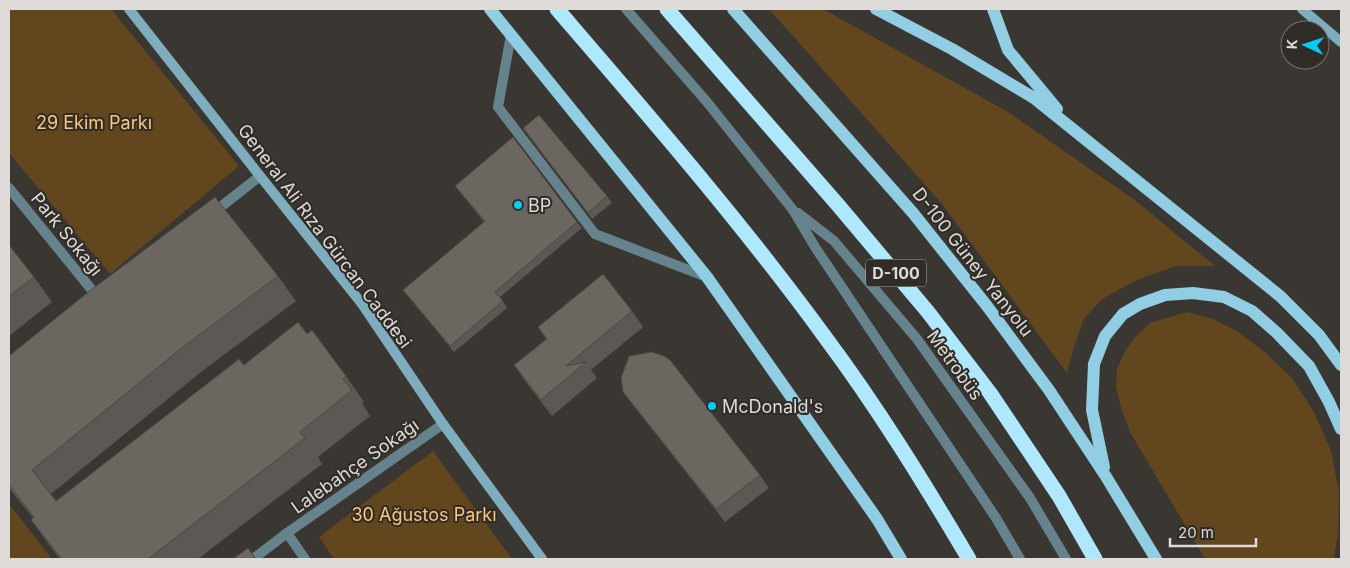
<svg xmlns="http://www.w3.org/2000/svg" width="1350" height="568" viewBox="0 0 1350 568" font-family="Inter,sans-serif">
<rect width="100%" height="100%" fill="#3a3631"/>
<path fill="#62461e" d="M9,9h102l128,157 -129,108 -101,-121z
M769,9h54l185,103 128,89 79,65h-39l-39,14 -35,19 -18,20 -10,28 -7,26 -124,-168z
M1187,312l24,6 24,12 30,22 27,26 22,34 17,38 8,42 -1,41 -4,26h-129l-75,-127 -8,-21 -6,-24 1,-18 8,-18 11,-15 14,-13z
M433,451l79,108h-178l-15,-22z
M9,504l43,55h-43z"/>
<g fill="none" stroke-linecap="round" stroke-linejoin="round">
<path stroke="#66838d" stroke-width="10" d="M626,9l81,93 86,108 22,37 181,271 24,41
M511,35l-13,72 97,127 112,43
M798,213l36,28 83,98 113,159 36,61
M253,559l34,-26"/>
<path stroke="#66838d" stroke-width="10" d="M9,188l91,112
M213,213l47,-37
M305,559l-18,-26 156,-109"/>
<path stroke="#7eadbe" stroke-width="10" d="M129,9l131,167 102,128 81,120 99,135
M1302,9l39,33"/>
<path stroke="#91cde3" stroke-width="12" d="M490,9l217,268 170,242 24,40
M733,9l180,204 74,93 62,84 56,85 51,84
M876,9l76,40 82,49 246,198 39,39 22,30
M993,9l15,41 49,59
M1104,467l-12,-57 2,-46 11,-28 18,-22 17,-10 25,-9 28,-2 31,4 28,14 25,22 32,33 20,36 12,27"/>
<path stroke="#afe8fd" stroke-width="15" d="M557,9c92,107 185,214 268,328 53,71 99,146 144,222
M667,9l171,196 90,107 62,81 69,103 36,63"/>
</g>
<path fill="#5c5853" d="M527,134l80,62 5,7 -20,16z
M455,186l122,36 5,6 -82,69 7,11 -53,44 -51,-62 81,-68z
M9,245l25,32 18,25 -43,34z
M278,276l18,25 -95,71 -150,122 5,7 251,-167 39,42 18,26 -2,1 8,13 -52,41 4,7 -124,95h-138l-11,-14 -18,-25 2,-2 -24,-30v-132z
M632,311l11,16 -52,43 6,8 -45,38 -27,-35 -11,-16 32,-26 -8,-12z
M623,392l137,83 9,13 -44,34 -93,-118z"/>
<path fill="#6b6660" stroke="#4b4743" d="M539,115l68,81 -19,17 -65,-85z
M513,137l64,85 -82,70 8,9 -53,45 -47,-56 82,-69 -30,-35z
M215,197l63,79 -95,71 -151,123 24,31 183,-142 5,6 54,-43 9,12 5,-4 34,46 -3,3 9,11 -52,42 5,6 -157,121h-86l-31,-39 3,-3 -25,-32v-129l78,-63z
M9,245l25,32 -25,19z
M603,274l29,37 -66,55 20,-4 -45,38 -27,-35 33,-26 -9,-12z
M652,352l12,4 6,4 90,115 -44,34 -93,-117 -2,-14 8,-22z
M248,548l8,11h-23z"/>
<g fill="#06cbf9" stroke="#302c27" stroke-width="2">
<circle cx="518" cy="205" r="5"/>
<circle cx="712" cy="406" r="5"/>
</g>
<g text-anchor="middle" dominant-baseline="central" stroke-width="4" stroke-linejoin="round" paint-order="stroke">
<rect fill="#302c27" stroke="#aaa6a3" stroke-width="1" x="866" y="259.5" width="60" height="27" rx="4"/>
<g font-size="16" font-weight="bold" fill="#dedbd8">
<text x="896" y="273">D-100</text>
</g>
<g font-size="18" fill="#fdc67c" stroke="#302c27">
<text x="94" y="122">29 Ekim Parkı</text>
<text x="424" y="514">30 Ağustos Parkı</text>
</g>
<g font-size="18" fill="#dedbd8" stroke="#302c27" text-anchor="start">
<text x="528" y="205">BP</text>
<text x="722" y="406">McDonald's</text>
</g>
<g font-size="18" fill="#dedbd8" stroke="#302c27">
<text transform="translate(67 234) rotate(51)">Park Sokağı</text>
<text transform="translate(325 236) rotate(53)">General Ali Rıza Gürcan Caddesi</text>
<text transform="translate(973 262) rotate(52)">D-100 Güney Yanyolu</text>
<text transform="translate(955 365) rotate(54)">Metrobüs</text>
<text transform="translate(355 466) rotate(-35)">Lalebahçe Sokağı</text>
</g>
</g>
<rect width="1350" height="568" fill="none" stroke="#dedbd8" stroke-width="20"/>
<g transform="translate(1305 45) rotate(273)"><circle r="24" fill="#302c27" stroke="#76726e"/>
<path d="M0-4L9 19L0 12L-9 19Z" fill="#06cbf9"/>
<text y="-8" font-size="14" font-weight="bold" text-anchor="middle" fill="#dedbd8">K</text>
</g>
<path d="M1170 538v8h86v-8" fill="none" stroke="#dedbd8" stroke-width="2.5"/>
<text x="1178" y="538" font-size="15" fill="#dedbd8" stroke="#302c27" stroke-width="4" paint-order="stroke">20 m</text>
</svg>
